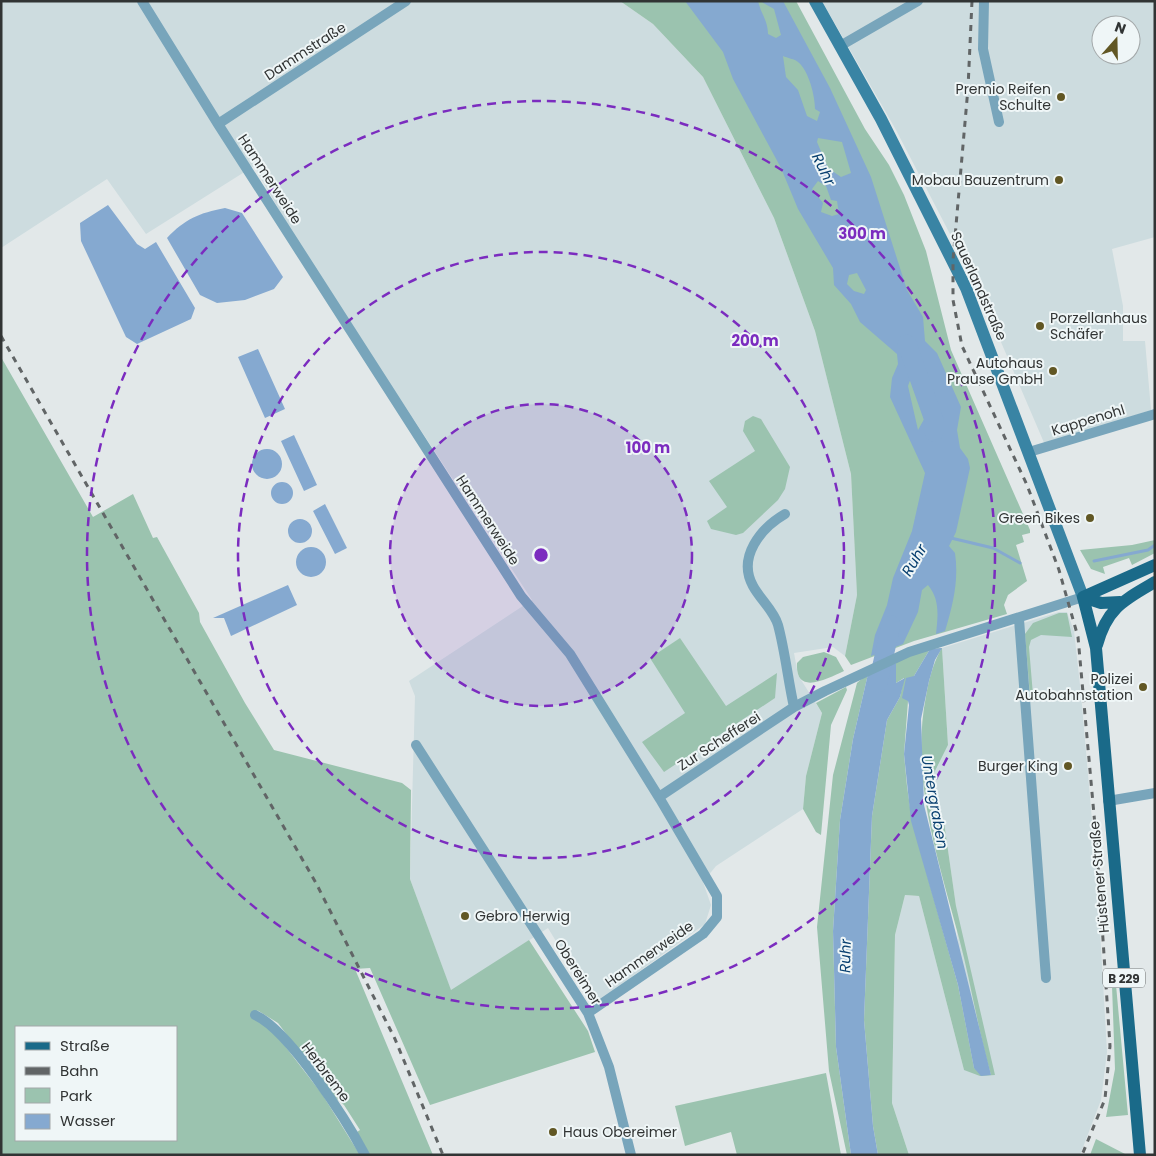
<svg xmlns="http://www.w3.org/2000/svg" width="1156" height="1156" viewBox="0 0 1156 1156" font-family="Poppins,sans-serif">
<rect width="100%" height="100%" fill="#e2e8e9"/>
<path fill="#cddcdf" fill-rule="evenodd" d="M1,1h619l33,23 50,53 71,141 41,113 36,143 6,121 -12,61 -12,-9 -39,6 4,22 24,38 -16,63 -3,33 -87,57 -13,16 8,23 -6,19 -111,80 -46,-76 -97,63 -41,-112 5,-183 -6,-15 123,-81 -127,-194 -82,-119 -69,-121 -108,68 -39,-55 -106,69z
M822,1h333v236l-43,12 11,57v35h22l6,69 -106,35 -68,-159 -81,-156zM1101,25h30v30h-30z
M1059,612h8l7,19 7,63 16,184 10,174 -6,48 -21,55h-171l-17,-52 3,-168 10,-40 14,1 45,174 -8,-164 -12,-84 -7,-5 -4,-42 15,-30 -6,-97z"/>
<path fill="#9bc3af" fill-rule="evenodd" d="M620,1h176l69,128 24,36 15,30 22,56 25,99 79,180v3l-8,2 2,7 -8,3 11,36 -19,14 -4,10 3,9 -93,27 -63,24 -6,-9 12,-61 -6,-121 -36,-143 -41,-113 -71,-141 -50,-53z
M1,357l92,160 40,-23 20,44 4,-1 42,76 1,9 45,81 29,47 128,33 9,7 -1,89 41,111 78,-50 59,91 7,21 -165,53 -60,-137 -15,1 78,186h-63l-13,-23 3,-2 -16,-25 -11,-9 -55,-73 -21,-13 65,84 38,61h-359zM16,1027h160v113h-160z
M753,416l8,3 29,48 -5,22 -7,11 -35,33 -7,2 -25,-6 -4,-8 20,-14 -18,-26 46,-30 -12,-20 2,-10z
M1155,540v13l-23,12 -3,-7 -26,9 2,7 -14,-5 -11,-19 52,-5z
M1059,613h8l5,24 -31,-2 -10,5 -2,7 4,48 -3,1 -5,-62 8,-11z
M680,638l46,68 51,-33 -2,25 -111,74 -22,-30 43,-29 -35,-55z
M942,648l6,97 -15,30 4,41 7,6 12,84 39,169 -15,1 -16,-6 -45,-174 -14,-1 -10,40 -3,168 17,52h-31l-5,-29 -9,-106 8,-204 15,-96 13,-23 4,-19 -8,5v-20l-28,11 -15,65 -13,81 -7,111 3,116 15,108h-4l-18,-84 -12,-144 16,-152 24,-92c17,-16 61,-33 85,-35zM930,649h11c-8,15 -12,30 -15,47 -16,83 12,162 33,242 12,45 19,92 32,137l-17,-7 -16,-83 -46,-164 -5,-35 -3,-32 4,-53 6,-25z
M824,652l12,5 8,14c-16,7 -49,26 -47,-8l6,-6z
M846,687l1,3 -16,35 -10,110 -5,-3 -13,-23 3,-33 16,-63 -6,-10z
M1116,985l12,130 -22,2 9,-48 -3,-83z
M826,1073l15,82h-104l-6,-23 -46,14 -10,-40z
M1096,1139l31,16h-37z"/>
<path fill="#85a9d0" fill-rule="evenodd" d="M685,1h73c3,13 10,20 10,33l8,4 5,-3 -7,-26 -14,-8h23l47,87 41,89 36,113 16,27 2,24 12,12 24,54 -4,23 3,18 8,11 2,9 -14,64 -7,14 6,7c4,27 -2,52 -10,78l-9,3c2,-19 4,-34 -8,-49l-6,5 -4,22 -15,32 -32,12 4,-21 12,-30 6,-27 19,-47 13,-58 -35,-76 2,-19 6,-14 -1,-10 -37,-32 -9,-18 -17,-19 -1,-17 -35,-59 -17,-41 -48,-89 -10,-27zM783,56c4,2 12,3 15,6 11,9 17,34 17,47l5,3 -3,9 -10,-5 -9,-26 -12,-13zM818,138l24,4 9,31 -10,4 -13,-9 -11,-26zM818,181l8,5 5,14 6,1 2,13 -7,2 -11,-4 2,-9 -11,-14zM857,273l9,17 -2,4 -10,-3 -7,-7 2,-9zM918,358l13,27 1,20 -14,25 -10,-44z
M108,205l29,39 8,5 11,-7 39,66 -4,11 -54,25 -11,-7 -45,-96 -1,-18z
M225,208l17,5 41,64 -9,12 -29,11 -28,3 -17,-8 -33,-57c18,-19 32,-25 58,-30z
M258,349l27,60 -20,9 -27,-61z
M294,435l23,50 -13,6 -23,-50z
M252 464a15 15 0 1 1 30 0a15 15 0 1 1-30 0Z
M271 493a11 11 0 1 1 22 0a11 11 0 1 1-22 0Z
M325,504l22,44 -12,6 -22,-43z
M288 531a12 12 0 1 1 24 0a12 12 0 1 1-24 0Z
M296 562a15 15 0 1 1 30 0a15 15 0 1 1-30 0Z
M288,585l9,20 -66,31 -7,-18h-11z
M942,648l-7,12 -6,21 -8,38 3,86 67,270 -10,1 -7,-8 -16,-83 -47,-164 -7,-67 5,-49 -1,-4 -6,-3 4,-20 8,-2 16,-27z
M896,663v20l9,-5 -5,19 -13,23 -15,96 -8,204 9,106 5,29h-27l-15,-108 -3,-116 7,-111 13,-81 15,-65z"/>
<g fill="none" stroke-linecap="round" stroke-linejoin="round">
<path stroke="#85a9d0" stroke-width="3" d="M951,538l42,10 27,15
M1094,561l54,-11 7,-5"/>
<path stroke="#85a9d0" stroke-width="19" d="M907,344l27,76v12
M878,683l13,-58"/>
<path stroke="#78a5bb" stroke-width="10" d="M142,1l76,123 303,472 49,58 90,145 57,97v21l-14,17 -115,79
M984,1l-1,48 16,73
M840,46l78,-45
M218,124l188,-123
M1029,452l126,-38
M785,514c-24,14 -48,43 -32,72 7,13 21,25 25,39 7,26 10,55 16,82
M1019,619l27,359
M416,745l172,268 21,54 22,88
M659,797l135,-90 31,-16 84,-39 174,-55
M1108,801l47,-8
M255,1015c34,15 92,106 110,140"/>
<path stroke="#3984a4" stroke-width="12" d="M815,1l66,118 85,169 117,309"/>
<path stroke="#1a6a89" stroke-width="12" d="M1083,597l13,51 44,507
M1083,597l72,-32
M1083,597l18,6 19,-1
M1097,645c10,-37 27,-45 58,-63"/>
<path stroke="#616566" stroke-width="3" stroke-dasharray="6 6" stroke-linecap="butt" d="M972,1l-4,87 -15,172v40l9,46 65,139 32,85 19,67 19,211 13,198 -5,53 -23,56
M1,336l315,547 79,156 48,116"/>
</g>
<circle cx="541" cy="555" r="151" fill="#7b2cbf" fill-opacity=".12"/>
<g fill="none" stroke="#7b2cbf" stroke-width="2.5" stroke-dasharray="9 6">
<circle cx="541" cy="555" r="151"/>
<circle cx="541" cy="555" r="303"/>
<circle cx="541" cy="555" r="454"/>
</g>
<g fill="#615724" stroke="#eff6f7" stroke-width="2">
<circle cx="1061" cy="97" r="5"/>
<circle cx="1059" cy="180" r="5"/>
<circle cx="1040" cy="326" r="5"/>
<circle cx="1053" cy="371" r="5"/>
<circle cx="1090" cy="518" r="5"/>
<circle cx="1143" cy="687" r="5"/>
<circle cx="1068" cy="766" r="5"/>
<circle cx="465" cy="916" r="5"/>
<circle cx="553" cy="1132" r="5"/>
</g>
<g text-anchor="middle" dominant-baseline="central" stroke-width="4" stroke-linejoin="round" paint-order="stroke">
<rect fill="#eff6f7" stroke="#6a6e6e" stroke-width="1" x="1103" y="968.5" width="42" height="19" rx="4"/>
<g font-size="12" font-weight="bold" fill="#313434">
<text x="1124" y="978">B 229</text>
</g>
<g font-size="14" fill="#313434" stroke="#eff6f7">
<text transform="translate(305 51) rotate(-33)">Dammstraße</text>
<text transform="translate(270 179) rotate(57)">Hammerweide</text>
<text transform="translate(979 286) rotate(66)">Sauerlandstraße</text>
<text transform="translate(1088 420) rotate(-17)">Kappenohl</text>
<text transform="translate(488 520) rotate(57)">Hammerweide</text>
<text transform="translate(719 741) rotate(-33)">Zur Schefferei</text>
<text transform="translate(1099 877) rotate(-95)">Hüstener Straße</text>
<text transform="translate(649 954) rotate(-35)">Hammerweide</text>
<text transform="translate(578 972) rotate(58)">Obereimer</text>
<text transform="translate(326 1072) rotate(53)">Herbreme</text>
</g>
<g font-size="14" fill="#313434" stroke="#eff6f7" text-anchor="end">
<text x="1051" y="89">Premio Reifen<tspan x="1051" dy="16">Schulte</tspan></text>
<text x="1049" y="180">Mobau Bauzentrum</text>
<text x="1050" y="318" text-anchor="start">Porzellanhaus<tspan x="1050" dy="16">Schäfer</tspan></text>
<text x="1043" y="363">Autohaus<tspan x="1043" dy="16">Prause GmbH</tspan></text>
<text x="1080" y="518">Green Bikes</text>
<text x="1133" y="679">Polizei<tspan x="1133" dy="16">Autobahnstation</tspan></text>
<text x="1058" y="766">Burger King</text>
<text x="475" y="916" text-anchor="start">Gebro Herwig</text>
<text x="563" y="1132" text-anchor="start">Haus Obereimer</text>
</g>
<g font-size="15" font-style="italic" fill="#094070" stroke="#eff6f7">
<text transform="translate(824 169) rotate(64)">Ruhr</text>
<text transform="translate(914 560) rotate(-59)">Ruhr</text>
<text transform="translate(935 802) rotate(80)">Untergraben</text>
<text transform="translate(845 956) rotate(-89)">Ruhr</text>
</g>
</g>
<circle cx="541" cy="555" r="8" fill="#7b2cbf" stroke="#eff6f7" stroke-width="2.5"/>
<g font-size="15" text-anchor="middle" font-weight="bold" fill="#7b2cbf" stroke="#eff6f7" stroke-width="4" stroke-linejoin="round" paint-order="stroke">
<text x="862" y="239">300 m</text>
<text x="755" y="346">200 m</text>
<text x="648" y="453">100 m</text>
</g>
<rect width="1156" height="1156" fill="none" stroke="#313434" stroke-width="5"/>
<rect x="15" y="1026" width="162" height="115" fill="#eff6f7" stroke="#a3a8a9"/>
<rect x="25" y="1042" width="25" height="8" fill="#1a6a89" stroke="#a3a8a9"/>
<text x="60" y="1051" font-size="15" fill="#313434">Straße</text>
<rect x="25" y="1067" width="25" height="8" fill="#616566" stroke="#a3a8a9"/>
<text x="60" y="1076" font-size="15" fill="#313434">Bahn</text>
<rect x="25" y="1088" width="25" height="15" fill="#9bc3af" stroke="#a3a8a9"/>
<text x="60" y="1101" font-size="15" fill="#313434">Park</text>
<rect x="25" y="1114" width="25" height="15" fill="#85a9d0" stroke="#a3a8a9"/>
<text x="60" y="1126" font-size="15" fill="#313434">Wasser</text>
<g transform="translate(1116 40) rotate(20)"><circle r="24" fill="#eff6f7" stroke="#a3a8a9"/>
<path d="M0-4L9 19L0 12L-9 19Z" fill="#615724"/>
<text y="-8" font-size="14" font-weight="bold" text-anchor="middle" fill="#313434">N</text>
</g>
</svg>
